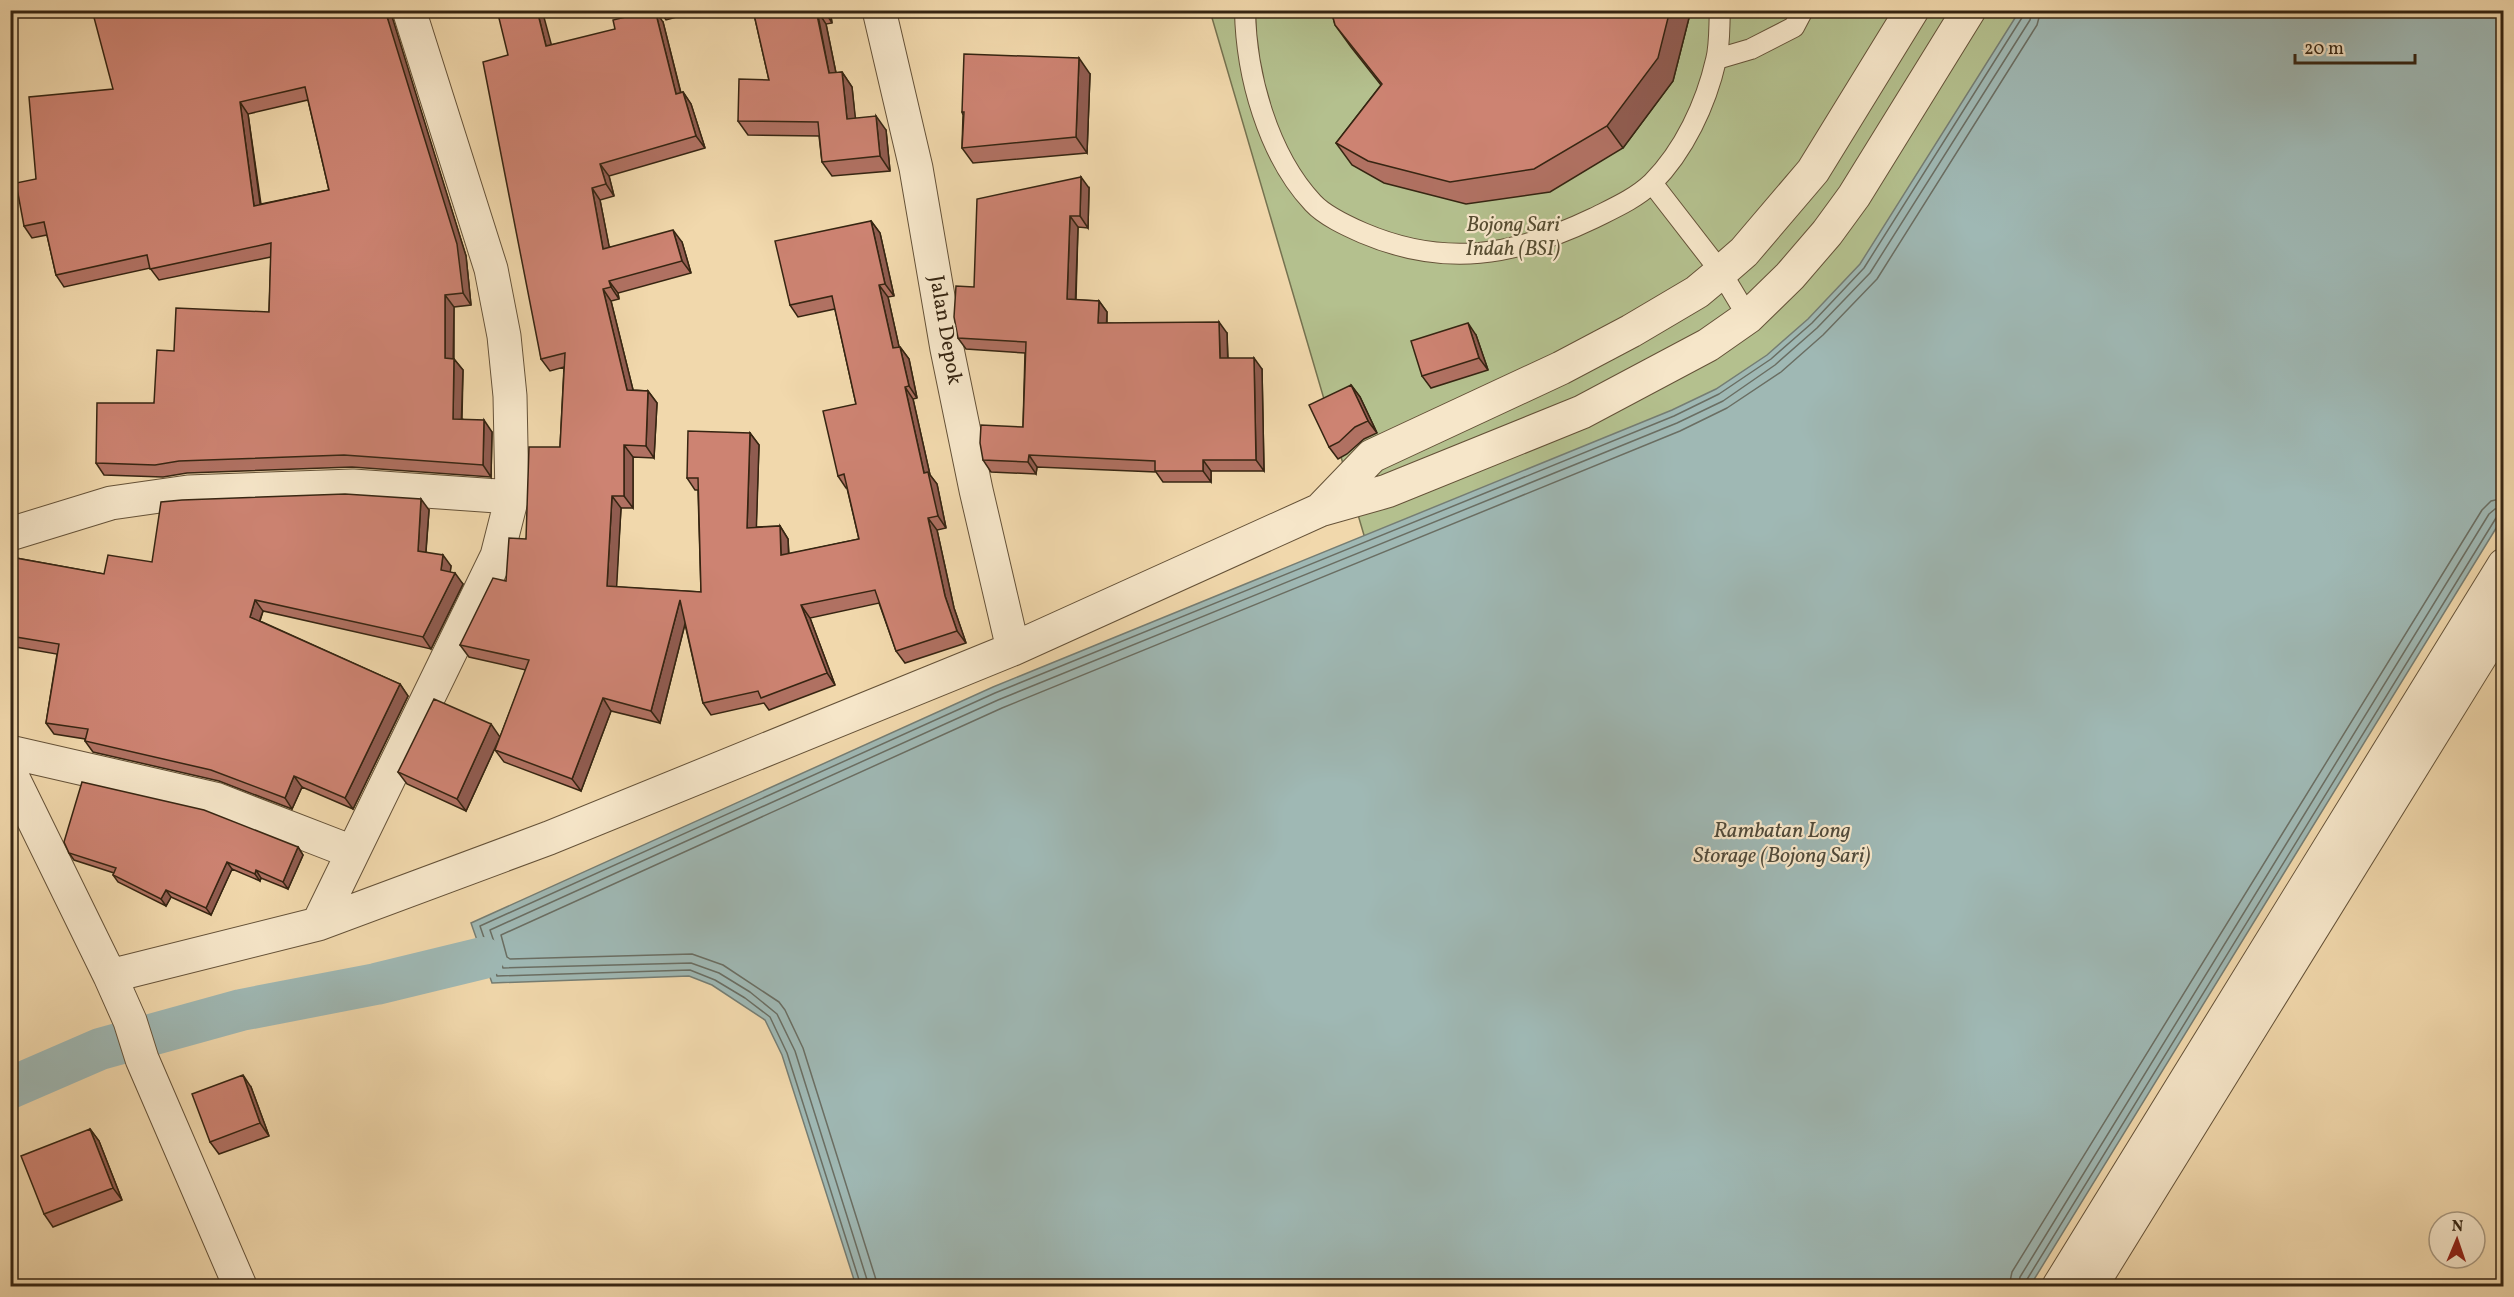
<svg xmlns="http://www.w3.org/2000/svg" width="2514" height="1297" viewBox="0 0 2514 1297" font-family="Vollkorn,serif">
<rect width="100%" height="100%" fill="#f1d8ac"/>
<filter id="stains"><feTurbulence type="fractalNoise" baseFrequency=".00333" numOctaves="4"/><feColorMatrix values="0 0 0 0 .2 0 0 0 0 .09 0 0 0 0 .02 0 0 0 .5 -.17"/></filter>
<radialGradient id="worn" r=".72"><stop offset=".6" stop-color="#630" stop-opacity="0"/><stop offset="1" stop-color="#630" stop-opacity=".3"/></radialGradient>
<path fill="#b4c08e" stroke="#757250" stroke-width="1.5" d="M1210,11h815l-154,252 -76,75 -71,51 -358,153z"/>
<path fill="#9fb8b4" stroke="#757d73" stroke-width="1.5" d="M2020,10l484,1 -1,506 -473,769h-1174l-74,-231 -17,-35 -53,-35 -23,-9 -197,7 -21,-60 522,-236 679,-277 44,-21 51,-34 41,-36 52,-55z"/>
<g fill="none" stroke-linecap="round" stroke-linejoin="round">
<path stroke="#6a6e63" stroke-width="1.5" d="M861,1286l-74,-233 -17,-36 -25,-19 -30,-18 -25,-10 -193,6 -17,-50 515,-233 679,-277 45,-22 52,-35 41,-36 52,-55 159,-252 1,-6
M869,1286l-74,-235 -18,-37 -27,-22 -31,-19 -28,-10 -188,5 -13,-38 508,-230 679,-277 46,-22 52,-36 42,-37 53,-55 160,-253 2,-10
M878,1286l-75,-238 -18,-38 -6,-8 -56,-37 -31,-11 -182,5 -3,-2 -6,-22 501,-227 678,-277 47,-23 54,-36 42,-37 54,-56 160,-254 4,-15
M2009,1286l3,-14 470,-762 9,-9 13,-3
M2018,1286l2,-9 469,-763 6,-5 9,-2
M2025,1286l1,-5 470,-763 8,-3"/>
<path stroke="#9fb8b4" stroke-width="42" d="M10,1088l90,-39 141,-39 135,-26 107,-26"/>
<defs>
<path id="service" d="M1245,10c1,65 23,145 68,193 12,13 34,23 50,30 82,35 152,23 231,-15 20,-10 41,-19 58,-35 32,-32 54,-79 64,-123 4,-15 3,-34 4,-50
M1717,59l34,-10 43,-22 9,-17
M1652,183l69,89 27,45"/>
<path id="minor" d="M879,10l37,158 31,181 29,141 37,159
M1321,509l51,-53 189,-88 70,-37 66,-39 24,-20 23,-20 69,-81 99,-161
M10,534l101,-31 77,-11 165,-6 159,11
M10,752l205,47 137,53
M10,772l100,204
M318,924l179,-368 15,-59 -2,-101 -6,-60 -13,-67 -82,-259
M240,1286l-98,-227 -12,-38 -20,-45 208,-52 231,-86 464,-189 307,-139 67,-19 195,-79 126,-67 40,-28 42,-41 37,-43 27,-37 115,-186
M2059,1286l445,-721
M2091,1286l413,-668"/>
</defs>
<use href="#service" stroke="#655238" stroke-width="22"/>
<use href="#minor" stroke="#655238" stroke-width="35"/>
<use href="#service" stroke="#f6e6c9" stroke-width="20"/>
<use href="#minor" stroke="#f6e6c9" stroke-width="33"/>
</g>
<path fill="#b07162" stroke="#362512" stroke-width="1.5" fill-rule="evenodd" d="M10,10h32l-32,9z
M659,10h43l-36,10z
M753,10h77l2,13 -6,1 10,49 6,-1 10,15 3,31 31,12 4,41 -58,5 -10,-14 -3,-26 -71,-1 -10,-14 31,-41z
M1331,10h360l-18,71 -50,67 -73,44 -84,12 -82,-21 -32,-18 -16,-22 45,-58 -30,-38 -16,-22z
M391,16l75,240 5,49 -17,2v52l9,11 -1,49 30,13 -1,45 -139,-10 -165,6 -24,4 -59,-2 -8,-12 58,-60 20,-52 95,-39 2,-55 -112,23 -9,-12 -86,19 -8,-12 -9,-40 -15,3 -8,-12 12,-47 77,-90zM308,100l21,90 -68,14 -13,-90z
M663,22l18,71 2,-1 8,12 14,44 -96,28 5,20 -14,4 9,47 73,-5 9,31 -73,20 1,6 -8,2 22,89 15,1 9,12 -3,55 -21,-1v51h-12l-5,79 85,5 -3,-102h-3l-8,-12 63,-45 9,12 -3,82 24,-1 8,13 1,15 70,-15 -12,-51h-1l-8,-12 18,-72 -21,-95 -37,8 -8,-12 81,-84 9,12 14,63 -6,1 11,50h1l9,12 8,39 -4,1 17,76 7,9 9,44 -9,2 17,78 12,35 -61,20 -9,-12 -17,-48 -69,15 25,67 -66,25 -5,-7 -53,12 -8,-12 -18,-79 -25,99 -49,-12 -30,80 -77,-29 -9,-12 31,-80 -57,-13 -9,-12 46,-64 20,-42 34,-92 4,-80 -14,4 -9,-12 -33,-304 43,-10z
M1090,74l-3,79 -114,10 -11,-15 1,-33 -1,-3z
M1089,188l-1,40 -10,-1 -2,73 23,1 8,11v11l120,10 1,25 34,11 2,102h-53v11h-48l-7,-10 -119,-5 -1,7 -45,-2 -8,-12 40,-33 2,-74 -59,-4 -8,-11 16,-51z
M1476,335l12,35 -57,18 -9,-12z
M1351,385l9,12 17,36 -13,6 -17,15 -9,5 -9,-12z
M429,510l-3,42 25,14 -1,6 13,12 -32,65 -168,-38 -3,10 140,63 8,12 -55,113 -51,-22 -10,22 -73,-28 -126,-29 -8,-11v-2l-31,-5 -8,-11 11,-69 -47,-8v-89l94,17 48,-12z
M500,737l-34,74 -59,-27 -9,-12z
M298,847l5,8 -15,34 -27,-11 -1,3 -28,-12 -21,46 -40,-18 -5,9 -48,-24 -5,-7 1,-2 -40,-13 -5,-7z
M251,1087l18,49 -50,18 -9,-12z
M90,1129l9,12 23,59 -69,27 -9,-13z"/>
<path fill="#905c50" stroke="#362512" stroke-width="1.5" d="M385,10h5l76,246 5,49 -8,-12z
M537,10h5l13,48 -9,-12z
M655,10l8,12 21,84 -8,-12z
M817,10l9,14 13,64 -10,-15z
M824,10h6l2,13z
M1670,10h21l-18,71 -50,67 -16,-22z
M1079,58l11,16 -3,79 -11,-16z
M842,72l10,15 5,46 -10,-14z
M683,92l8,12 14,44 -9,-12z
M240,102l8,12 14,104 -8,-12z
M876,116l10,14 4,41 -10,-15z
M600,164l9,12 5,20 -8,-12z
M1081,177l8,11 -1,40 -8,-12z
M592,188l8,12 12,61 -9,-12z
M1070,216l8,11 -3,84 -8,-12z
M871,221l9,12 14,63 -9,-12z
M673,230l9,12 9,31 -9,-12z
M609,281l9,12 1,6 -8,-12z
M879,285l9,12 14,63 -9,-12z
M603,289l8,12 25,101 -9,-12z
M445,295l9,12 -1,63 -8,-12z
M1099,301l8,11 -1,22 -8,-11z
M1219,322l8,11 1,36 -8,-11z
M1468,323l8,12 12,35 -9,-12z
M900,347l9,12 8,39 -8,-12z
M1254,358l8,11 2,102 -8,-11z
M454,359l9,11 -2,60 -8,-11z
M1351,385l9,12 17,36 -9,-12z
M905,387l8,12 17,76 7,9 9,44 -8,-12 -14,-43z
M648,391l9,12 -3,55 -8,-12z
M484,420l8,12 -1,45 -8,-12z
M750,433l9,12 -3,95 -9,-12z
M624,445l9,12v51l-9,-12z
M1029,455l8,12 -1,7 -8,-12z
M1203,460l8,11v11l-8,-11z
M612,496l9,12 -5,90 -9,-12z
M421,499l8,11 -4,52 -7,-11z
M928,518l9,12 17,78 12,35 -9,-12 -12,-35z
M780,526l8,13 1,28 -8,-12z
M443,555l8,11 -2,16 -8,-12z
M455,573l8,11 -32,65 -8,-12z
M255,600l8,11 -6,17 -7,-11z
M680,600l8,12 -28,111 -9,-12z
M801,605l9,13 25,67 -8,-12z
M400,684l8,12 -55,113 -8,-11z
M603,698l8,13 -30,80 -9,-12z
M491,724l9,13 -34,74 -9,-12z
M294,776l8,11 -10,22 -7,-11z
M298,847l5,8 -15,34 -5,-7z
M227,862l5,7 -21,46 -5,-7z
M256,870l5,8 -1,3 -5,-7z
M166,890l5,7 -5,9 -5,-7z
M243,1075l8,12 18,49 -9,-13z
M90,1129l9,12 23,59 -9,-12z"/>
<path fill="#cd8372" stroke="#362512" stroke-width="1.5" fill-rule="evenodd" d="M92,10h293l72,234 6,49 -18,2v63l9,1 -1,60 31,1 -1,45 -139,-10 -165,6 -24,4 -59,-2 1,-60h57l3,-53 17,1 2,-43 93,4 2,-69 -121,26 -3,-14 -91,20 -12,-53 -20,4 -8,-43 20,-4 -7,-82 84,-8zM305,87l24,103 -75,16 -14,-104z
M497,10h40l9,36 69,-17 -2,-9 42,-10 21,84 7,-2 13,44 -96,28 6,20 -14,4 11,61 70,-19 9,31 -73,20 2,6 -8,2 24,101 21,1 -2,55 -22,-1v51h-12l-5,90 94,6 -3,-114h-11l1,-47 62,2 -3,95 33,-2 1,29 78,-16 -15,-65 -6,2 -15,-65 33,-7 -24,-108 -42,9 -15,-64 96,-20 14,63 -6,1 14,63 7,-1 9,39 -4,1 19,86 4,-1 10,44 -10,2 17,78 12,35 -61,20 -21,-61 -74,15 26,68 -66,25 -3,-7 -55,12 -23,-103 -29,111 -48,-13 -31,81 -77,-29 34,-90 -69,-15 33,-67 13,3 3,-43 17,1 3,-92h31l5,-94 -24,6 -58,-297 25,-7z
M753,10h63l13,63 13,-1 5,47 29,-3 4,40 -58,6 -4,-40 -80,-1 1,-42 30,1z
M1331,10h339l-12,48 -51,68 -73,43 -84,13 -82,-21 -32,-18 46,-59 -47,-59z
M964,54l115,4 -3,79 -114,11 2,-36h-2z
M1081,177l-1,39h-10l-3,83 32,2 -1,22 121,-1 1,36h34l2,102h-53v11h-48v-10l-126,-6 -1,7 -45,-2 -3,-17 1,-18 42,2 3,-85 -68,-4 -4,-21 2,-31 18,1 3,-88z
M1468,323l11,35 -57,18 -11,-35z
M1351,385l17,36 -13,6 -16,15 -10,5 -20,-42z
M345,494l76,5 -3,52 25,4 -2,15 14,3 -32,64 -168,-37 -5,17 150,67 -55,114 -51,-22 -9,22 -74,-28 -126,-29 3,-12 -42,-6 13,-79 -49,-8v-79l94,17 4,-19 44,7 9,-60 21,-2z
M434,699l57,25 -34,75 -59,-27z
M82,782l122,28 94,37 -15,35 -27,-12 -1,4 -28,-12 -21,46 -40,-18 -5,9 -48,-24 3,-7 -47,-15 -5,-11z
M243,1075l17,48 -50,19 -18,-48z
M90,1129l23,59 -69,26 -23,-58z"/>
<g text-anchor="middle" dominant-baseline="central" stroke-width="4.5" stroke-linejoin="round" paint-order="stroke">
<g font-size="21" font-style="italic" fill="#564c31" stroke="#f6e6c9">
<text x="1513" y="225">Bojong Sari<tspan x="1513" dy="24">Indah (BSI)</tspan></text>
</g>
<g font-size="21" fill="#362512" stroke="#f6e6c9">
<text transform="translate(945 330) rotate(80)">Jalan Depok</text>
</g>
<g font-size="22" font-style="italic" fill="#504a3a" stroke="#f6e6c9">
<text x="1782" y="831">Rambatan Long<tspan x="1782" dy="25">Storage (Bojong Sari)</tspan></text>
</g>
</g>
<rect width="2514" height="1297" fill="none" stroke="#f1d8ac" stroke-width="36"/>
<rect x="12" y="12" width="2490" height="1273" fill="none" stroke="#362512" stroke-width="3"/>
<rect x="18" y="18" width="2478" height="1261" fill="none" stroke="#362512" stroke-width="1.5"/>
<g transform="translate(2457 1240) rotate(2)"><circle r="28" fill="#f6e6c9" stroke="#a99980" stroke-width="1.5"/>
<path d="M0-4.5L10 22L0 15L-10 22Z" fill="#8f2418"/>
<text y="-9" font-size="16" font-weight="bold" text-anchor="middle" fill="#362512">N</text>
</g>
<path d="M2295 54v9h120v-9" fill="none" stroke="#362512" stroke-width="3"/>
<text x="2304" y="54" font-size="18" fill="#362512" stroke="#f6e6c9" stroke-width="4.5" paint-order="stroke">20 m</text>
<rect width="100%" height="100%" filter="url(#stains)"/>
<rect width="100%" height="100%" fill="url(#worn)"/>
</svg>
